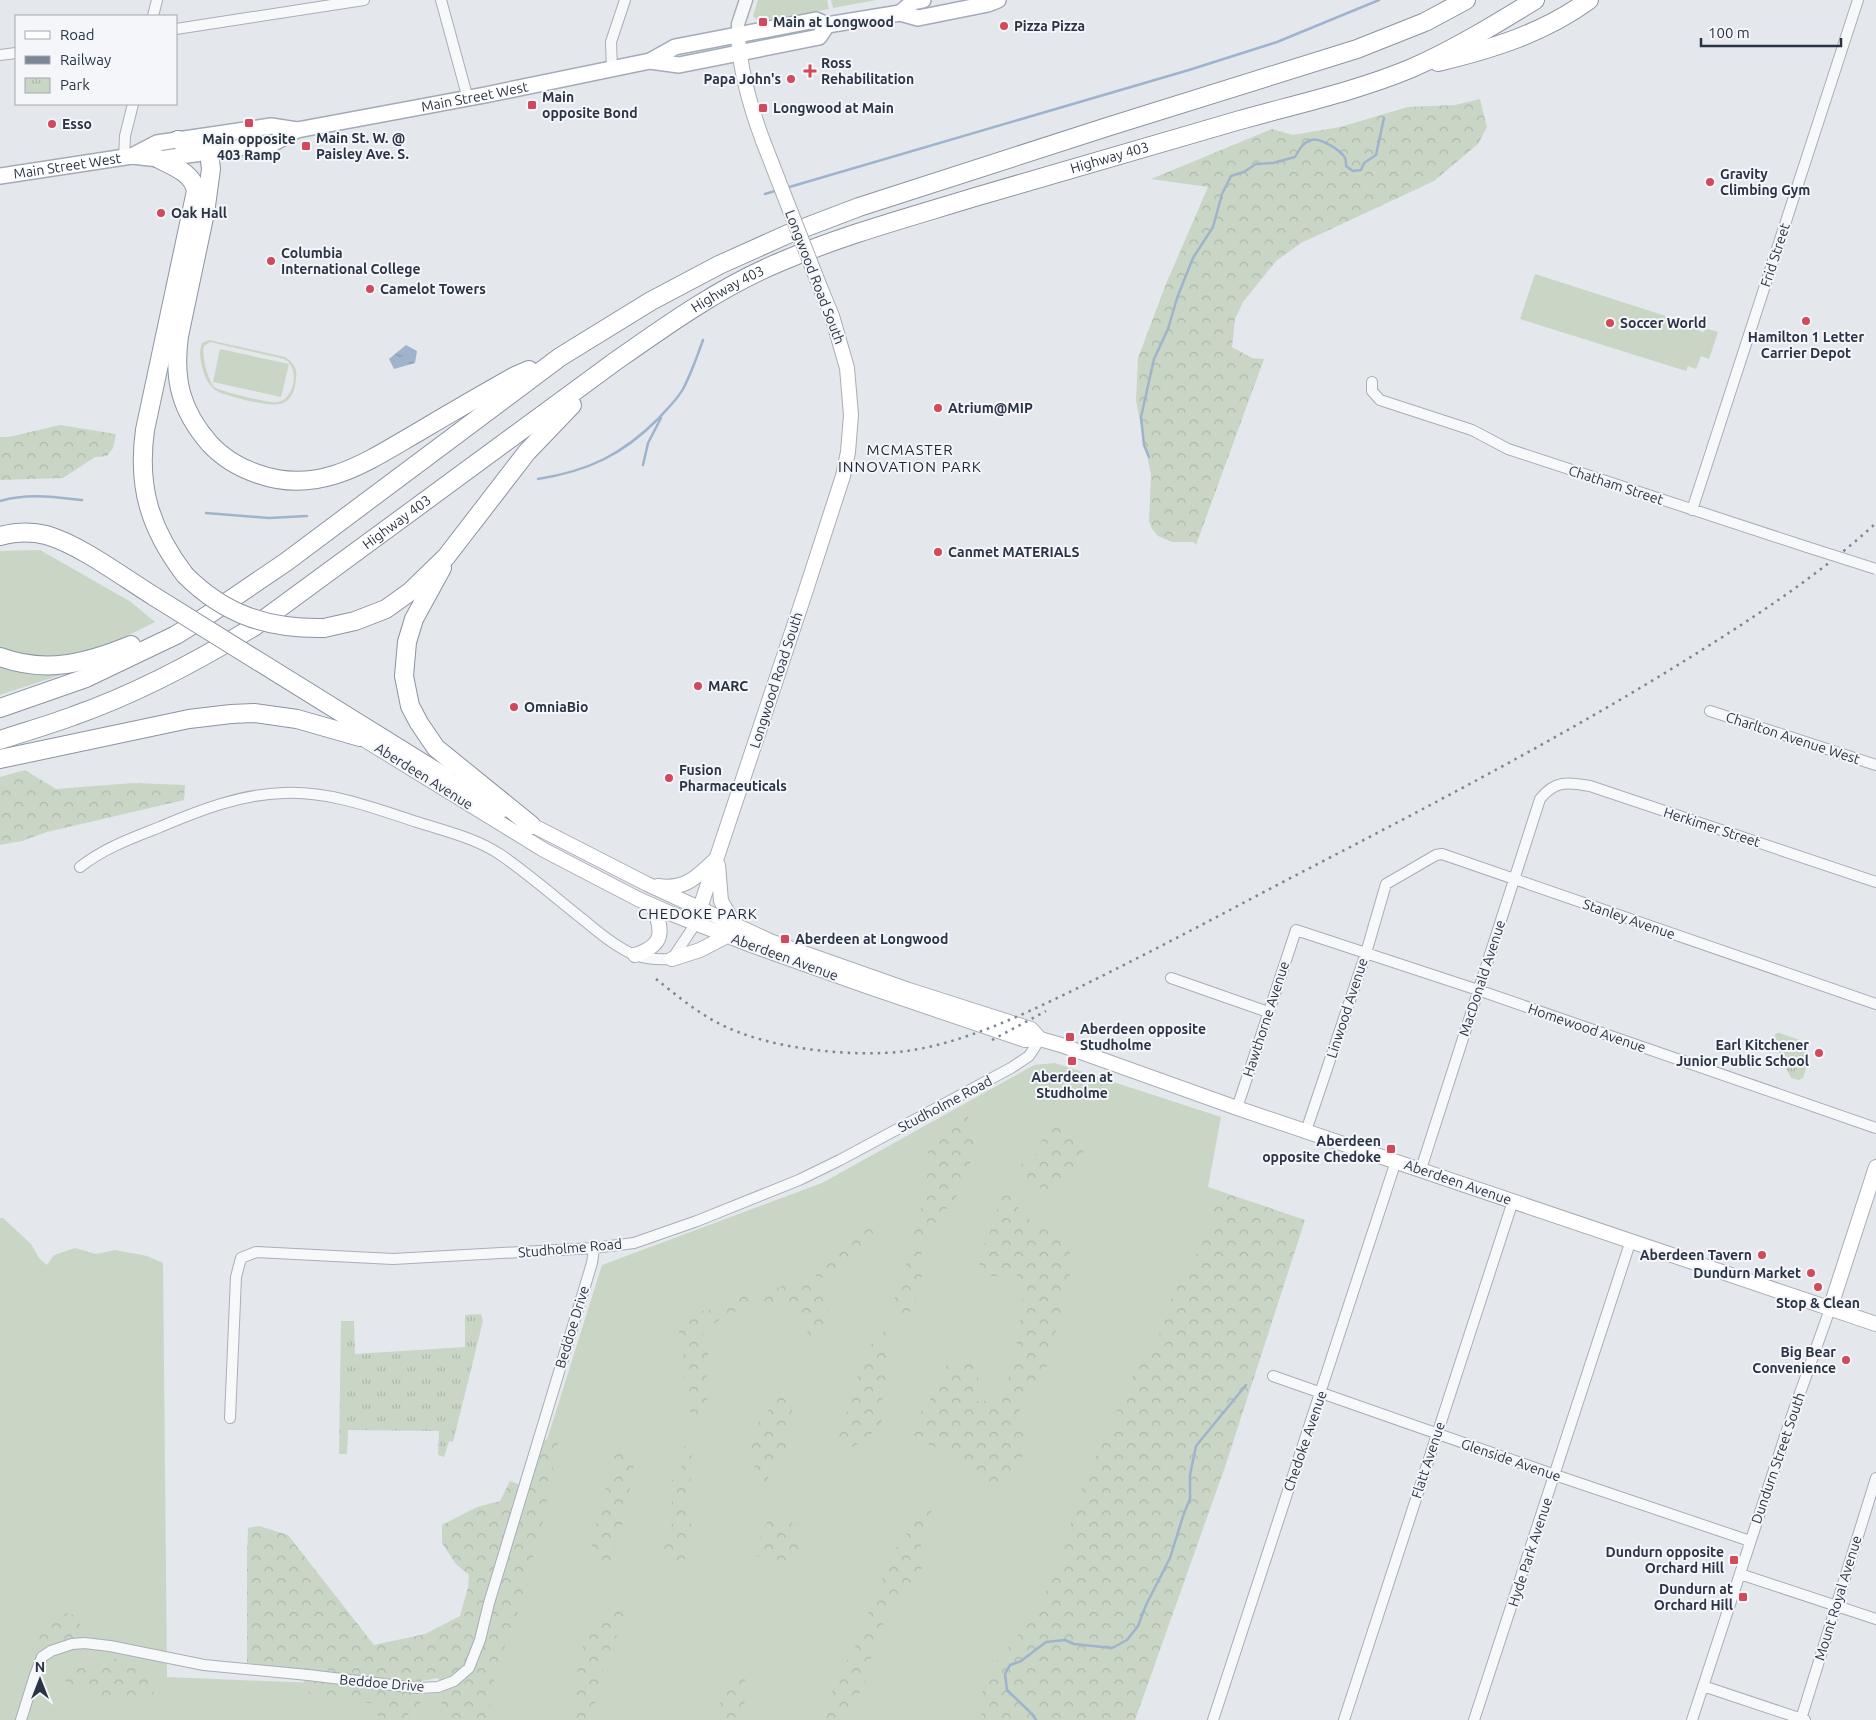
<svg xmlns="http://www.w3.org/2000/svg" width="1876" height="1720" font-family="Ubuntu,sans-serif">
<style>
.grass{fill:#c9d6c5;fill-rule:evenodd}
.forest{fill:url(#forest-crowns)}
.park{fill:url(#park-tufts)}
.water{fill:url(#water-ripples)}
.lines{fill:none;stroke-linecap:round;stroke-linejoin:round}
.stream{stroke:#9fb4cc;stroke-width:2.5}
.minor-casing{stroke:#a9aeb7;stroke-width:12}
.tertiary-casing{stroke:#a9aeb7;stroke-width:15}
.secondary-casing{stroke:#a9aeb7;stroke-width:16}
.primary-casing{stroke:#a3abb8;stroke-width:18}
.motorway-casing{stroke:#8b94a3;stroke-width:20}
.minor{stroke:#f7f8fa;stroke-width:10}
.tertiary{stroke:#f7f8fa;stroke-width:12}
.secondary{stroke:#fff;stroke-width:14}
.primary{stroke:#fff;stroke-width:15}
.motorway{stroke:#fff;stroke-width:18}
.rail{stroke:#7d8696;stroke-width:2.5;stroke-dasharray:2.5 5;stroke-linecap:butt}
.minor-bridge-casing{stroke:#a9aeb7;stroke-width:12;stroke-linecap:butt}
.secondary-bridge-casing{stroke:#a9aeb7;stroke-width:16;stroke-linecap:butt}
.motorway-bridge-casing{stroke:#8b94a3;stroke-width:20;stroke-linecap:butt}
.minor-bridge{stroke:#f7f8fa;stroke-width:10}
.secondary-bridge{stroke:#fff;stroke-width:14}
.motorway-bridge{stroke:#fff;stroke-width:18}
.poi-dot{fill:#d1495b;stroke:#f4f6f9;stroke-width:2}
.labels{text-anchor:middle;stroke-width:4;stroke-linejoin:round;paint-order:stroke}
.poi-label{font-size:14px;font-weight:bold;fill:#2b3445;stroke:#f4f6f9;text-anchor:start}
.street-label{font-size:14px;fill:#2b3445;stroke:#f4f6f9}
.neighbourhood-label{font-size:15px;letter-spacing:1px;fill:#1d2536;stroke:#f4f6f9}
</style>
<defs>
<pattern id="forest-crowns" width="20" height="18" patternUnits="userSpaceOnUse" patternTransform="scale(1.25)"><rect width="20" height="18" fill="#c9d6c5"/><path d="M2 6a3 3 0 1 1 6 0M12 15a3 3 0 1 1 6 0" fill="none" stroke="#adb8ab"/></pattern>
<pattern id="park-tufts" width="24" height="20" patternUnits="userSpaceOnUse" patternTransform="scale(1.25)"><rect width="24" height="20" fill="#c9d6c5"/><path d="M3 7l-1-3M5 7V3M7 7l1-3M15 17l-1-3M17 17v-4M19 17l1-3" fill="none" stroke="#adb8ab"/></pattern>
<pattern id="water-ripples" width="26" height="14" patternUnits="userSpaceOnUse" patternTransform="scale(1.25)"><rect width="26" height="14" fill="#9fb4cc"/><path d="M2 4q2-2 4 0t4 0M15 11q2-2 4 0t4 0" fill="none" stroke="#8293a7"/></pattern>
</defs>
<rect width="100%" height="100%" fill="#e4e7ec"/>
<path class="grass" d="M758,0H827L829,9L759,22L753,16Z
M831,0H876L833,8Z
M1535,274L1700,327L1699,331L1704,332L1705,328L1718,332L1709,359L1701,356L1696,369L1688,366L1686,371L1520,319Z
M209,340L285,357C293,362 298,368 296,379C295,387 293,398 285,402C273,410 235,397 221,393C217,391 214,390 211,386C203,377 197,354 202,343ZM210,342L284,359C301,368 294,399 278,402C271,404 219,391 214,387C208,380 201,354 204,346Z
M220,349L289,364L281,397L213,382Z
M40,550L131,602L155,622L113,643L50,660L14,655L0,648V551Z
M0,664L66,673L0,695Z
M1055,1063L1221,1117L1208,1187L1225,1212L1142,1413L987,1720H0V1218H3L31,1244L39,1258L47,1265L54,1255L75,1248L96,1254L115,1250L147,1256L163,1263L167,1677L338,1684L414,1695L448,1692L472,1678L602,1265L822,1183L1034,1065Z"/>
<path class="forest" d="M1480,99L1487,127L1478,144L1434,181L1301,243L1276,261L1243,302L1235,319L1232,347L1252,358L1264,359L1196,545L1193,542H1172L1158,536L1152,529L1149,521L1151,475L1136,401L1138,358L1166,284L1208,187L1151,179L1272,129L1293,135L1340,127L1408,107L1455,105Z
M60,425L116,434L113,448L107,456L95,457L63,478L0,480V437H9Z
M25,770L56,789L133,783L185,785L184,800L47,832L22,841L0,845V777Z
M968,1116L973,1134L974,1153L956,1198L941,1215L919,1260L922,1277L914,1303L909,1313L902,1316L893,1305L899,1279L907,1262L904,1254L910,1247L913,1235L911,1224L915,1216L923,1206L926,1189L924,1174L933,1157L927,1152C930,1130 948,1121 968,1116Z
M1058,1119L1069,1126L1074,1139L1083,1145L1084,1166L1068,1171L1059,1196L1018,1178L1016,1176L1015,1171L1024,1162L1033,1158L1047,1130Z
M1208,1187L1305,1220L1225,1467L1135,1720H981L983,1678L1025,1627L1059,1569L1076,1503L1091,1467L1138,1364L1160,1333L1178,1280L1200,1249L1214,1213Z
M1011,1193L1018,1207L1031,1221L1070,1244V1276L1047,1366L1019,1411L1025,1447L1018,1470L999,1487H988L943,1451L931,1445L917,1443L913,1429L921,1412L943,1382L947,1358C970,1358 973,1362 980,1383L971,1397L981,1403C989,1398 999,1391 1005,1384C1016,1372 1023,1300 1024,1282L1013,1272L999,1276H985L979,1267L983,1247L994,1223L1000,1198Z
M868,1212L873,1213L875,1222L873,1233L860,1250L847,1258L835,1272L821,1278L812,1274L811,1262L850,1243L861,1228V1217Z
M797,1280L818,1283L829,1298L826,1323L817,1341L808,1339L807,1326L790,1310L760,1303L728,1314L702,1332L708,1350L709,1367L705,1382L707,1398L703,1413L693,1418L685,1398L689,1383L681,1373L685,1342L677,1329V1322L683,1314L720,1308L746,1287C761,1298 782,1286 797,1280Z
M885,1331L890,1349L881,1409L882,1426L853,1447L840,1444L836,1430C841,1422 846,1414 849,1406C857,1384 863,1342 885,1331Z
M776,1381H784L789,1390L793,1406L787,1451L773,1465L768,1477L775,1488V1492L772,1496L762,1495L760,1487L762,1480L749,1457V1447L757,1442L755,1426L775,1402L773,1393Z
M554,1436L558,1442L543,1522L516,1619L495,1671L490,1707L494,1720H437L435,1718L442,1706L441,1695L442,1691L438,1678L421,1681L423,1696L418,1709L409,1710L408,1720H382L377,1714L381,1704L313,1699L303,1684L308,1671L247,1663V1556L248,1528L259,1526L288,1535L374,1645L425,1634L460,1616L468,1587L469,1575L456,1564L442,1543V1525L477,1507L500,1501L510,1481L527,1488L543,1441Z
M682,1445L692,1450L689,1510L692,1533L685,1559L677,1566L661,1549L665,1528L674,1523L670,1482L681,1473Z
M626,1448L636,1457L624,1519L614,1550L620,1558L615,1568L600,1566L592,1558V1540L615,1453Z
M925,1503L934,1515L921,1544L922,1566L918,1584L894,1603L876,1639L865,1683L844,1720H825L839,1665L852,1657L857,1641L867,1629L866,1618L882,1584L883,1567L887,1554L904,1542L913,1514Z
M779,1517L797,1525L802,1544L786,1573L774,1571V1559L769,1553L761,1558L753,1554L752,1546L757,1543L767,1522Z
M612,1605L624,1614C621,1628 615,1639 610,1651C601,1672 594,1698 593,1720H574L578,1665L588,1626L605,1608Z
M67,1613L78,1617L81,1630L74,1639L39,1651L36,1649C42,1619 33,1619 67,1613Z
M116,1659L141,1666L159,1683L150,1699C134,1700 112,1705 98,1697C94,1694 91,1689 86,1687C69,1681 59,1687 66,1664Z
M735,1678H745V1701L739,1720H715L721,1700Z"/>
<path class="park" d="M1779,1033L1809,1043L1804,1057L1809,1059L1803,1078L1799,1080L1791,1078L1774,1041L1775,1034Z
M481,1314L483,1321L453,1442L449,1441L444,1457L438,1455L439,1431L348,1430L347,1454H339L341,1321H354L355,1354L465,1347V1315Z"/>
<path class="water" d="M406,345L417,351L415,363L394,369L389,359Z"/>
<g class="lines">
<path class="stream" d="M786,188L1189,70L1277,42L1379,0
M765,194L778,190
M1149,457L1144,445L1141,417L1154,359L1168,329L1177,298L1193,258L1213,227L1222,194L1231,176L1244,172L1256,164L1273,163L1295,157C1299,150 1303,142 1311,140C1319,137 1341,150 1345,158C1346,160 1346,163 1346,166L1353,171L1361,170L1364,163L1376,155L1384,118
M643,465L648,443L661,418
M538,479C588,471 622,455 658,419C666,410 677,400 683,389C691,374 697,357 703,340
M0,501C28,493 54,497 82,500
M206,513L269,518L307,516
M1036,1720L1032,1714L1007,1690L1005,1674L1010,1665L1021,1661L1046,1642L1065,1640L1074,1644L1112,1648L1127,1640L1138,1626L1146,1605L1170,1558L1184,1513L1190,1499V1475L1196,1446L1246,1385"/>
<defs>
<path id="minor" d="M441,0L468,99
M153,16L157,0
M176,29L364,0
M0,55L16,53
M612,69L611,42L625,0
M124,158L125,136L133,104
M1372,382V391L1380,400L1472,430L1508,449L1807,547
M1692,510L1858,0
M1710,711L1876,765
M80,867C104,848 132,838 160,827C200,810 241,794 284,793C330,791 374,808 417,822C445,831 476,838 501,855C530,875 557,899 585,921C599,933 617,948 635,955C647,959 659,960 672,959L692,929L695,923
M1171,978L1268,1012
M1237,1108L1296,930L1478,990L1876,1128
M1306,1131L1366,953L1386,884L1436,855L1442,854L1876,1004
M1421,1169L1540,799C1555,780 1568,782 1590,786L1876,882
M1273,1376L1555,1475L1750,1541
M230,1418L236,1277L241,1258L256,1252L393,1259L594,1248L634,1243L697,1221L799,1180L840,1160L1011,1068L1029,1056L1040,1039
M1740,1574L1876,1619
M1703,1686L1805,1720
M1801,1719L1876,1478
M21,1720L35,1675L42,1657L51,1651L72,1644L84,1643L110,1646L204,1665L308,1675L418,1688L438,1687L454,1681L469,1668L480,1640L489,1603L592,1263L594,1248
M1213,1720L1396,1161
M1344,1720L1513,1201
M1474,1720L1631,1240
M1692,1720L1790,1421L1830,1309"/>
<path id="tertiary" d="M738,35V24L746,0"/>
<path id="secondary" d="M738,35C740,72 750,106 763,141
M360,737L544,850L638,899L672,914L751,945L866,986L1025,1040L1040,1039L1061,1045L1237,1108L1876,1324
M445,777L503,810
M522,820L647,884L770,941L909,990L1031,1029L1040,1039
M718,865L721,901L734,923
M658,886C687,890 697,876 716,859
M695,923L805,593L843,476L848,452L851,415L847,368L832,316L820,287
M635,955C665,945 663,931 653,906
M672,959L700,950L727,936
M1830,1309L1876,1167"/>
<g id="primary">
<path d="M900,13L913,2L923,0"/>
<path d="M650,61L679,65L819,37L827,25"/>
<path d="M132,156L157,143L271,126L297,130"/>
<path id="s1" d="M0,176L132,156L159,159L274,143L297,130L485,95L650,61L675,47L816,20L827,25L900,13L918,18L988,4L998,0"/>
</g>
<g id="motorway">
<path d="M1438,62C1492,49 1544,33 1589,0"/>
<path d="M178,140L201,146L209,152L211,169L205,213L179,336C173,380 181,411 210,444C223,458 240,468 258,474C320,496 368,461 420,431C452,412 483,394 515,376L529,370"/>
<path d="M159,159C174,167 193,173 196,191L145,430C137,487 150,529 185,575"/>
<path d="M0,536C15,532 31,531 46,535C81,545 124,578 155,597"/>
<path d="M442,568L414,619L407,642L404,676L410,706L419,723L436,748L531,825"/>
<path d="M324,628L355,621L386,609L411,591L446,557L527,452L572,405"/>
<path d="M0,657C46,674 87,663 131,645"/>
<path d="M258,661L445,777"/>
<path d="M0,708L86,678L176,635L205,617L286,562L560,357L651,301L719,265L788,234L859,207L1107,127L1357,49L1425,22L1466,0"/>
<path id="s2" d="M0,740C24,732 49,725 73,716C136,694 198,661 255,626L613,363C667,325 720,287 780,262C843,235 910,217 975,197C1063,171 1151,145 1240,120C1297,104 1357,91 1412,68C1455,49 1496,24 1535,0"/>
<path d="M0,759L189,719L231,714L254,713L297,719L360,737"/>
</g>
</defs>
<use href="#minor" class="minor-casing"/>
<use href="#tertiary" class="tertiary-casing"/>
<use href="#secondary" class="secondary-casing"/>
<use href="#primary" class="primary-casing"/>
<use href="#motorway" class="motorway-casing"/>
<use href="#minor" class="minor"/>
<use href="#tertiary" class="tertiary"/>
<use href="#secondary" class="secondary"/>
<use href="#primary" class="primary"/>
<use href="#motorway" class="motorway"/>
<path class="rail" d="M656,979C675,994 695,1011 718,1023C767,1049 852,1058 907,1051C970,1042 1037,1008 1094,980C1156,949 1217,917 1279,884C1412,815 1546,746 1673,668C1744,624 1815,579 1876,523
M992,1040L1046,1011"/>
<defs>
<path id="minor-bridge" d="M1807,547L1876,569"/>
<path id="secondary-bridge" d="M763,141L820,287"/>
<path id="motorway-bridge" d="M185,575C225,615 268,629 324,628
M155,597L258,661"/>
</defs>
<use href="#minor-bridge" class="minor-bridge-casing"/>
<use href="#secondary-bridge" class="secondary-bridge-casing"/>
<use href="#motorway-bridge" class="motorway-bridge-casing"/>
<use href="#minor-bridge" class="minor-bridge"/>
<use href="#secondary-bridge" class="secondary-bridge"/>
<use href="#motorway-bridge" class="motorway-bridge"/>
</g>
<g class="poi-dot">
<rect x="758" y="17" width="10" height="10" rx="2.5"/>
<circle cx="1004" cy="26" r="5"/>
<path d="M807.5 63.5h5v5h5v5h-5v5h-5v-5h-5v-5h5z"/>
<circle cx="791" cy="79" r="5"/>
<rect x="527" y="100" width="10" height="10" rx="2.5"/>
<rect x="758" y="103" width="10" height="10" rx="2.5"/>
<rect x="244" y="118" width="10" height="10" rx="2.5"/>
<circle cx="52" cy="124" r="5"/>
<rect x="301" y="141" width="10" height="10" rx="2.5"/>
<circle cx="1710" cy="182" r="5"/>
<circle cx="161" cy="213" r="5"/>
<circle cx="271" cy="261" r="5"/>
<circle cx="370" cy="289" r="5"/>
<circle cx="1806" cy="321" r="5"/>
<circle cx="1610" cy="323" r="5"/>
<circle cx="938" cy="408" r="5"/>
<circle cx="938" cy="552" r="5"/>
<circle cx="698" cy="686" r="5"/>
<circle cx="514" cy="707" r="5"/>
<circle cx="669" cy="778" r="5"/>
<rect x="780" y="934" width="10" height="10" rx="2.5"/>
<rect x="1065" y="1032" width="10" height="10" rx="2.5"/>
<circle cx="1819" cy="1053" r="5"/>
<rect x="1067" y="1056" width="10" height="10" rx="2.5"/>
<rect x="1386" y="1144" width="10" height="10" rx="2.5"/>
<circle cx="1762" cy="1255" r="5"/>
<circle cx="1811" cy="1273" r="5"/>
<circle cx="1818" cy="1287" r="5"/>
<circle cx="1846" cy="1360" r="5"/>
<rect x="1729" y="1555" width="10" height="10" rx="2.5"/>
<rect x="1738" y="1592" width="10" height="10" rx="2.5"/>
</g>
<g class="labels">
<g class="poi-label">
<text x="773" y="27">Main at Longwood</text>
<text x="1014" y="31">Pizza Pizza</text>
<text x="821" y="68">Ross<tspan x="821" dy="16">Rehabilitation</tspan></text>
<text x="781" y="84" text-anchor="end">Papa John's</text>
<text x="542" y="102">Main<tspan x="542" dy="16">opposite Bond</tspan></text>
<text x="773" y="113">Longwood at Main</text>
<text x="62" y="129">Esso</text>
<text x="316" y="143">Main St. W. @<tspan x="316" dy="16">Paisley Ave. S.</tspan></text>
<text x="249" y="144" text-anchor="middle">Main opposite<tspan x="249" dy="16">403 Ramp</tspan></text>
<text x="1720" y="179">Gravity<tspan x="1720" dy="16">Climbing Gym</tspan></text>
<text x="171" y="218">Oak Hall</text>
<text x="281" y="258">Columbia<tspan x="281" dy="16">International College</tspan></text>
<text x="380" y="294">Camelot Towers</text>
<text x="1620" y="328">Soccer World</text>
<text x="1806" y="342" text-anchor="middle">Hamilton 1 Letter<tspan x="1806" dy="16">Carrier Depot</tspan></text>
<text x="948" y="413">Atrium@MIP</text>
<text x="948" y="557">Canmet MATERIALS</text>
<text x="708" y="691">MARC</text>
<text x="524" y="712">OmniaBio</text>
<text x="679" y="775">Fusion<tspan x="679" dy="16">Pharmaceuticals</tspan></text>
<text x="795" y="944">Aberdeen at Longwood</text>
<text x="1080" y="1034">Aberdeen opposite<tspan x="1080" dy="16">Studholme</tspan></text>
<text x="1809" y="1050" text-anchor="end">Earl Kitchener<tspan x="1809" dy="16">Junior Public School</tspan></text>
<text x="1072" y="1082" text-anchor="middle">Aberdeen at<tspan x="1072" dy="16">Studholme</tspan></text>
<text x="1381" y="1146" text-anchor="end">Aberdeen<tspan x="1381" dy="16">opposite Chedoke</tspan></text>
<text x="1752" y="1260" text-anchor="end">Aberdeen Tavern</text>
<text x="1801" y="1278" text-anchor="end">Dundurn Market</text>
<text x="1818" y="1308" text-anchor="middle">Stop &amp; Clean</text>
<text x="1836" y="1357" text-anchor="end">Big Bear<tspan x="1836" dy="16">Convenience</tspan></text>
<text x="1724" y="1557" text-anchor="end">Dundurn opposite<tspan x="1724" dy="16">Orchard Hill</tspan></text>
<text x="1733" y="1594" text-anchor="end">Dundurn at<tspan x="1733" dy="16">Orchard Hill</tspan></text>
</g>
<g class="street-label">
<text dy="5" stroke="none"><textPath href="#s1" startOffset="484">Main Street West</textPath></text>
<text dy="5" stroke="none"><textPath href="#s2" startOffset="1266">Highway 403</textPath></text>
<text dy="5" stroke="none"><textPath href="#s1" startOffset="68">Main Street West</textPath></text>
<text transform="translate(1775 255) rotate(-72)" y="5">Frid Street</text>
<text transform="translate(815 277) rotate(69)" y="5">Longwood Road South</text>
<text dy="5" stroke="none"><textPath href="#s2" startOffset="861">Highway 403</textPath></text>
<text transform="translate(1616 485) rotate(18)" y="5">Chatham Street</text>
<text dy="5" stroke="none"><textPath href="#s2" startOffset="456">Highway 403</textPath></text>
<text transform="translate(776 680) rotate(-72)" y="5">Longwood Road South</text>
<text transform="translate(1793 738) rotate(18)" y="5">Charlton Avenue West</text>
<text transform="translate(424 776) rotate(32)" y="5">Aberdeen Avenue</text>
<text transform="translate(1712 827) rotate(18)" y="5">Herkimer Street</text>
<text transform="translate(1629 919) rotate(19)" y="5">Stanley Avenue</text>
<text transform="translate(785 957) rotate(20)" y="5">Aberdeen Avenue</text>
<text transform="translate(1482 978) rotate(-72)" y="5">MacDonald Avenue</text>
<text transform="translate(1347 1008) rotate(-72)" y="5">Linwood Avenue</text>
<text transform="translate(1266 1019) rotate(-72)" y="5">Hawthorne Avenue</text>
<text transform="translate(1587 1028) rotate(19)" y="5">Homewood Avenue</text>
<text transform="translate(945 1104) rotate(-28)" y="5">Studholme Road</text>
<text transform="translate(1458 1182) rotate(19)" y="5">Aberdeen Avenue</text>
<text transform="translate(570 1248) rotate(-5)" y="5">Studholme Road</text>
<text transform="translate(572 1327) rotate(-73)" y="5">Beddoe Drive</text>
<text transform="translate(1305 1441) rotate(-71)" y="5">Chedoke Avenue</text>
<text transform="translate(1778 1458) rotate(-71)" y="5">Dundurn Street South</text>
<text transform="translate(1428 1460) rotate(-72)" y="5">Flatt Avenue</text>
<text transform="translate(1511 1460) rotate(19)" y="5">Glenside Avenue</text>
<text transform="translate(1530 1552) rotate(-72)" y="5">Hyde Park Avenue</text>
<text transform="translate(1838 1598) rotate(-73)" y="5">Mount Royal Avenue</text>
<text transform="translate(382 1683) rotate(5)" y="5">Beddoe Drive</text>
</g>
<g class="neighbourhood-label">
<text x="910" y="455">MCMASTER<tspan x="910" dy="17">INNOVATION PARK</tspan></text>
<text x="698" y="919">CHEDOKE PARK</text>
</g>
</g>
<rect x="15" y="15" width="162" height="90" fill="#f4f6f9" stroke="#a4a8b1"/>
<rect x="25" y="31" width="25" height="8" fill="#ffffff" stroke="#a4a8b1"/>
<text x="60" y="40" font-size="15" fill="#2b3445">Road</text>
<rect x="25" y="56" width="25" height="8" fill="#7d8696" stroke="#a4a8b1"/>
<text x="60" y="65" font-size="15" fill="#2b3445">Railway</text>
<rect x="25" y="78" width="25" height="15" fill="url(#park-tufts)" stroke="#a4a8b1"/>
<text x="60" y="90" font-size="15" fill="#2b3445">Park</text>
<g transform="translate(40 1680)" stroke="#f4f6f9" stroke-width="4" paint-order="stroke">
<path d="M0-4L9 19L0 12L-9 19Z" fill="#2b3445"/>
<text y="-8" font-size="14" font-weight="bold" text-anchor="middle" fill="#2b3445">N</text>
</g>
<path d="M1701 38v8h140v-8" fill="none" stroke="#2b3445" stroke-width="2.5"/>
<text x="1708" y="38" font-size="15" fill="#2b3445" stroke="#f4f6f9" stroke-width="4" paint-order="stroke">100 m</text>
</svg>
